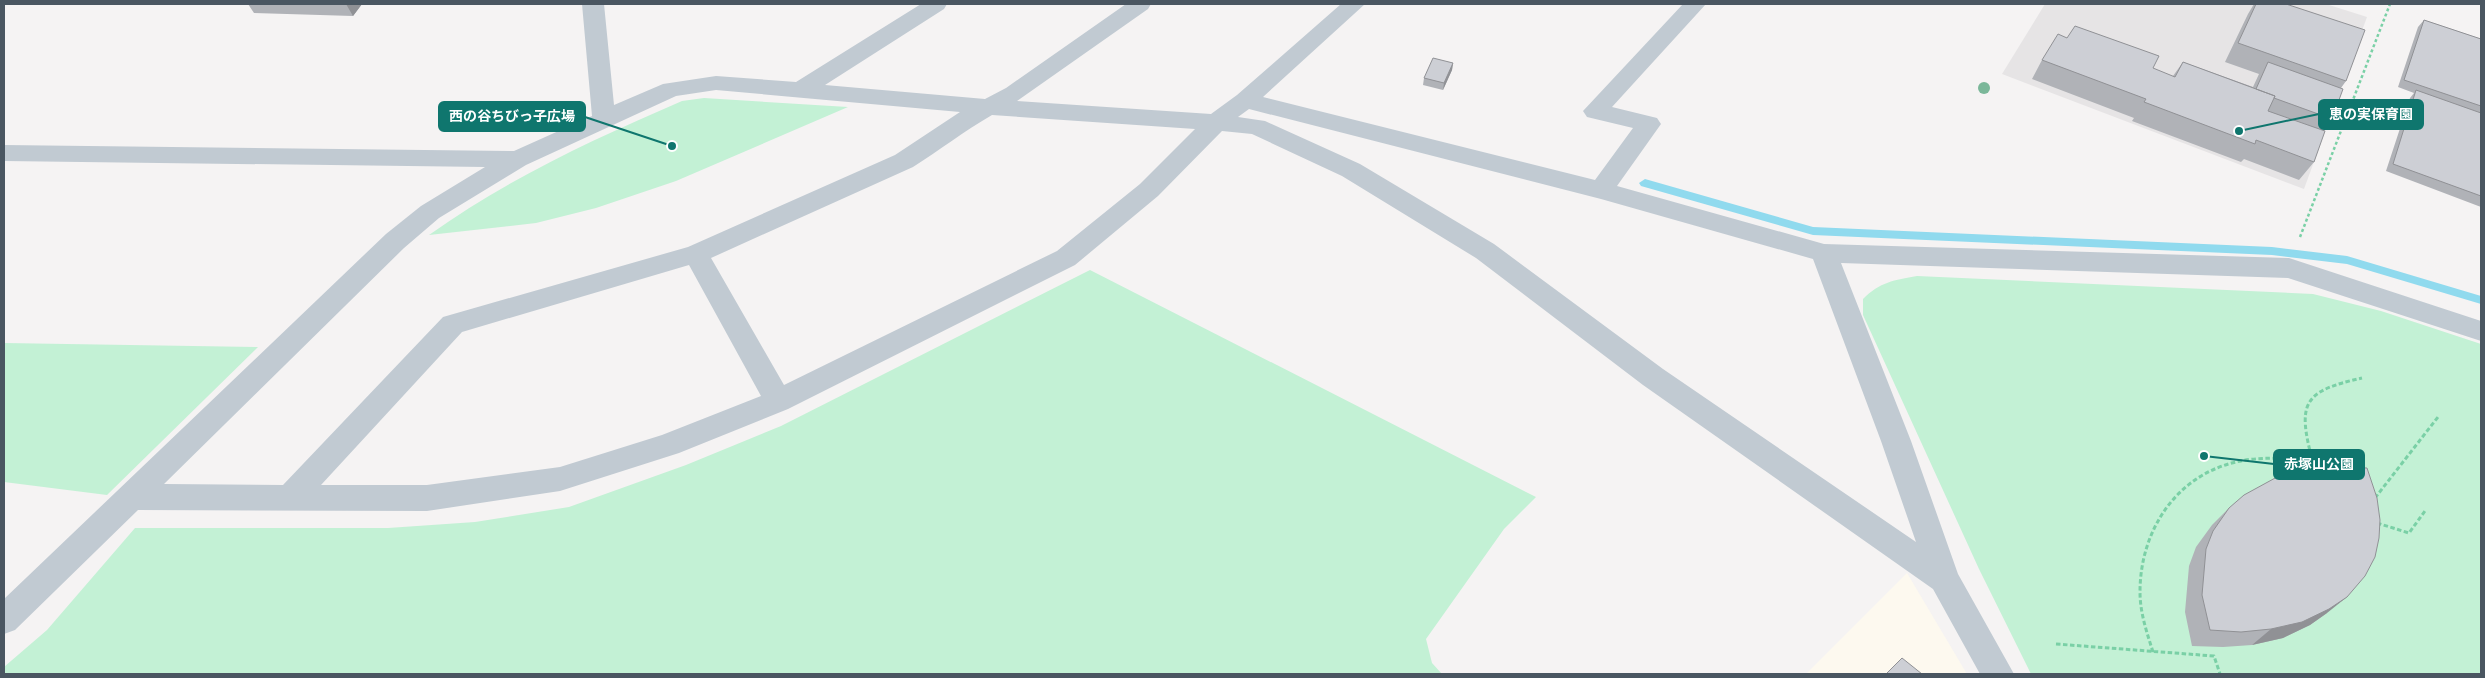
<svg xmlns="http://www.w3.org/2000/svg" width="2485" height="678" font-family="'DM Sans','Noto Sans JP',sans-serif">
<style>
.commercial{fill:#fdf9ef}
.education{fill:#e6e4e5}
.green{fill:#c3f1d5}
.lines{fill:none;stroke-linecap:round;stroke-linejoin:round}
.stream{fill:#90daee;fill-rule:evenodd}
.path-far1{stroke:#7ad0a6;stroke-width:2.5;stroke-dasharray:3 2.5;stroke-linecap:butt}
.path{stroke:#7ad0a6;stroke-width:3;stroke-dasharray:4.5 2.5;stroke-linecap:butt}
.minor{fill:#c1cad2;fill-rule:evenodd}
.tree{fill:#7bb799}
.wall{fill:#b0b2b7}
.shaded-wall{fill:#909195}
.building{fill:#cdcfd5;stroke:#909195}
.leader{fill:none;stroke:#0f766e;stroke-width:2}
.callout-dot{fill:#0f766e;stroke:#fff;stroke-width:2}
.callout{fill:#0f766e;stroke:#0f766e;stroke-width:2}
.callout-label{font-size:14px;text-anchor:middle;font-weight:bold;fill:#fff}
</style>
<rect width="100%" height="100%" fill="#f5f3f3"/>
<path class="commercial" d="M1907,573L1967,674H1806Z"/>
<path class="education" d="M2045,4H2326L2367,17L2304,189L2002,74Z"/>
<path class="green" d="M704,98L848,107L676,181L596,208L536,223L429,235C507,179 594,139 682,101Z
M1090,270L1536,497L1504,529L1426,639L1432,663L1442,674H4V667L47,630L135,528H388L475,522L569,507L686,465L781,426Z
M1917,276L2313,294L2381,311L2481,344V674H2031L1979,569L1863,315V299C1880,282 1894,280 1917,276Z
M4,343L258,347L107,495L4,482Z"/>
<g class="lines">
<path class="stream" d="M1645,179L1813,227L2272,247L2347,256L2481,296V304L2347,264L2272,255L1813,235L1641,186L1639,183Z"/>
<path class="path-far1" d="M2300,237L2390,4"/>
<path class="path" d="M2375,498L2438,417
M2377,523L2409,533L2425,511
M2056,644L2214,656L2220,674
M2153,652C2147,633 2140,613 2140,592C2140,532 2175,476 2236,462C2260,456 2287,459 2312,459C2297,402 2304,391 2362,378"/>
<path class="minor" d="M582,4H604L614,105L663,84L716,76L796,82L921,4H947L944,9L825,85L985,99L1006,88L1126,4H1151L1148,9L1017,101L1211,114L1237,95L1341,4H1365L1263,97L1595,180L1633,128L1587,117L1583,111L1683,4H1706L1612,107L1657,118L1661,124L1617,186L1824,244L2289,258L2481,321V341L2288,278L1841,263L1911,441L1958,574L2014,674H1980L1933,589L1643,385L1476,258L1342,176L1252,134L1222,131L1158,196L1075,265L788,409L679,453L560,491L427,511L138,510L15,630L4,634V599L386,234L421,206L485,167L4,161V145L514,151L592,116ZM716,90L960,112L895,155L688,247L443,317L283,485L164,484L404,248L439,218L526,165L676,96ZM1249,109L1601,199L1813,259L1881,441L1916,542L1663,369L1494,244L1360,164L1265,121L1238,117ZM992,115L1195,129L1140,184L1057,251L784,385L711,258L913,167C940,150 964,131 992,115ZM689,265L761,396L662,435L560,467L427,485H321L462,332Z"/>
</g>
<circle class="tree" cx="1984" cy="88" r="6"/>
<path class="wall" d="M248,4H362L353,16L254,13Z
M2254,4H2256L2346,81L2341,88L2332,119L2323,131L2314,162L2299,180L2244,159L2241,162L2132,121L2134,118L2032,79L2042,60L2173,76L2183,62L2253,87L2259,74L2225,62L2248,14Z
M2424,20L2481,39V207L2386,171L2410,98L2414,93L2398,87L2418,27Z
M1453,63L1452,70L1443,90L1423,85L1424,78Z
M2229,508L2327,613L2310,625L2283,638L2252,645L2223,647L2192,646L2185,612L2189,566L2196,547L2212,525Z"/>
<path class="shaded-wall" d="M346,4H362L353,16Z
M1453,63L1452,70L1443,90L1444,83Z
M2347,597L2327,613L2310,625L2283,638L2252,645L2271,629Z"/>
<path class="building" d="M2256,4H2286L2365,30L2346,81L2238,43Z
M2424,20L2481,39V106L2404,80Z
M2075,26L2159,56L2153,68L2175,77L2183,62L2275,96L2268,111L2325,131L2314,162L2256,140L2255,144L2144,102L2146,99L2042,60L2058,34L2067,38Z
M1433,58L1453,63L1444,83L1424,78Z
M2268,62L2343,89L2332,119L2274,98L2275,96L2256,89Z
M2416,90L2481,113V196L2393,164Z
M2329,467L2367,468L2377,498L2380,520L2379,538L2375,557L2365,576L2347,597L2329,609L2302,622L2271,629L2241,632L2210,630L2202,595L2206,549L2213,531L2229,508L2244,495L2277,477L2302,471Z
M1902,658L1922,674H1886Z"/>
<path class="leader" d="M2239 131L2319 114M672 146L585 117M2204 456L2274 464"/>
<g class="callout-dot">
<circle cx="2239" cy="131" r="5"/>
<circle cx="672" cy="146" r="5"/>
<circle cx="2204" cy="456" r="5"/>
</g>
<g class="callout">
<rect x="2319" y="100" width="104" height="29" rx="5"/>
<rect x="439" y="102" width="146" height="29" rx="5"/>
<rect x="2274" y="450" width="90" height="29" rx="5"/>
</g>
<g class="callout-label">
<text x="2371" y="119">恵の実保育園</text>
<text x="512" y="121">西の谷ちびっ子広場</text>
<text x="2319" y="469">赤塚山公園</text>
</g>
<rect width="2485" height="678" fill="none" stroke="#4a5661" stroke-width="10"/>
</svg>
